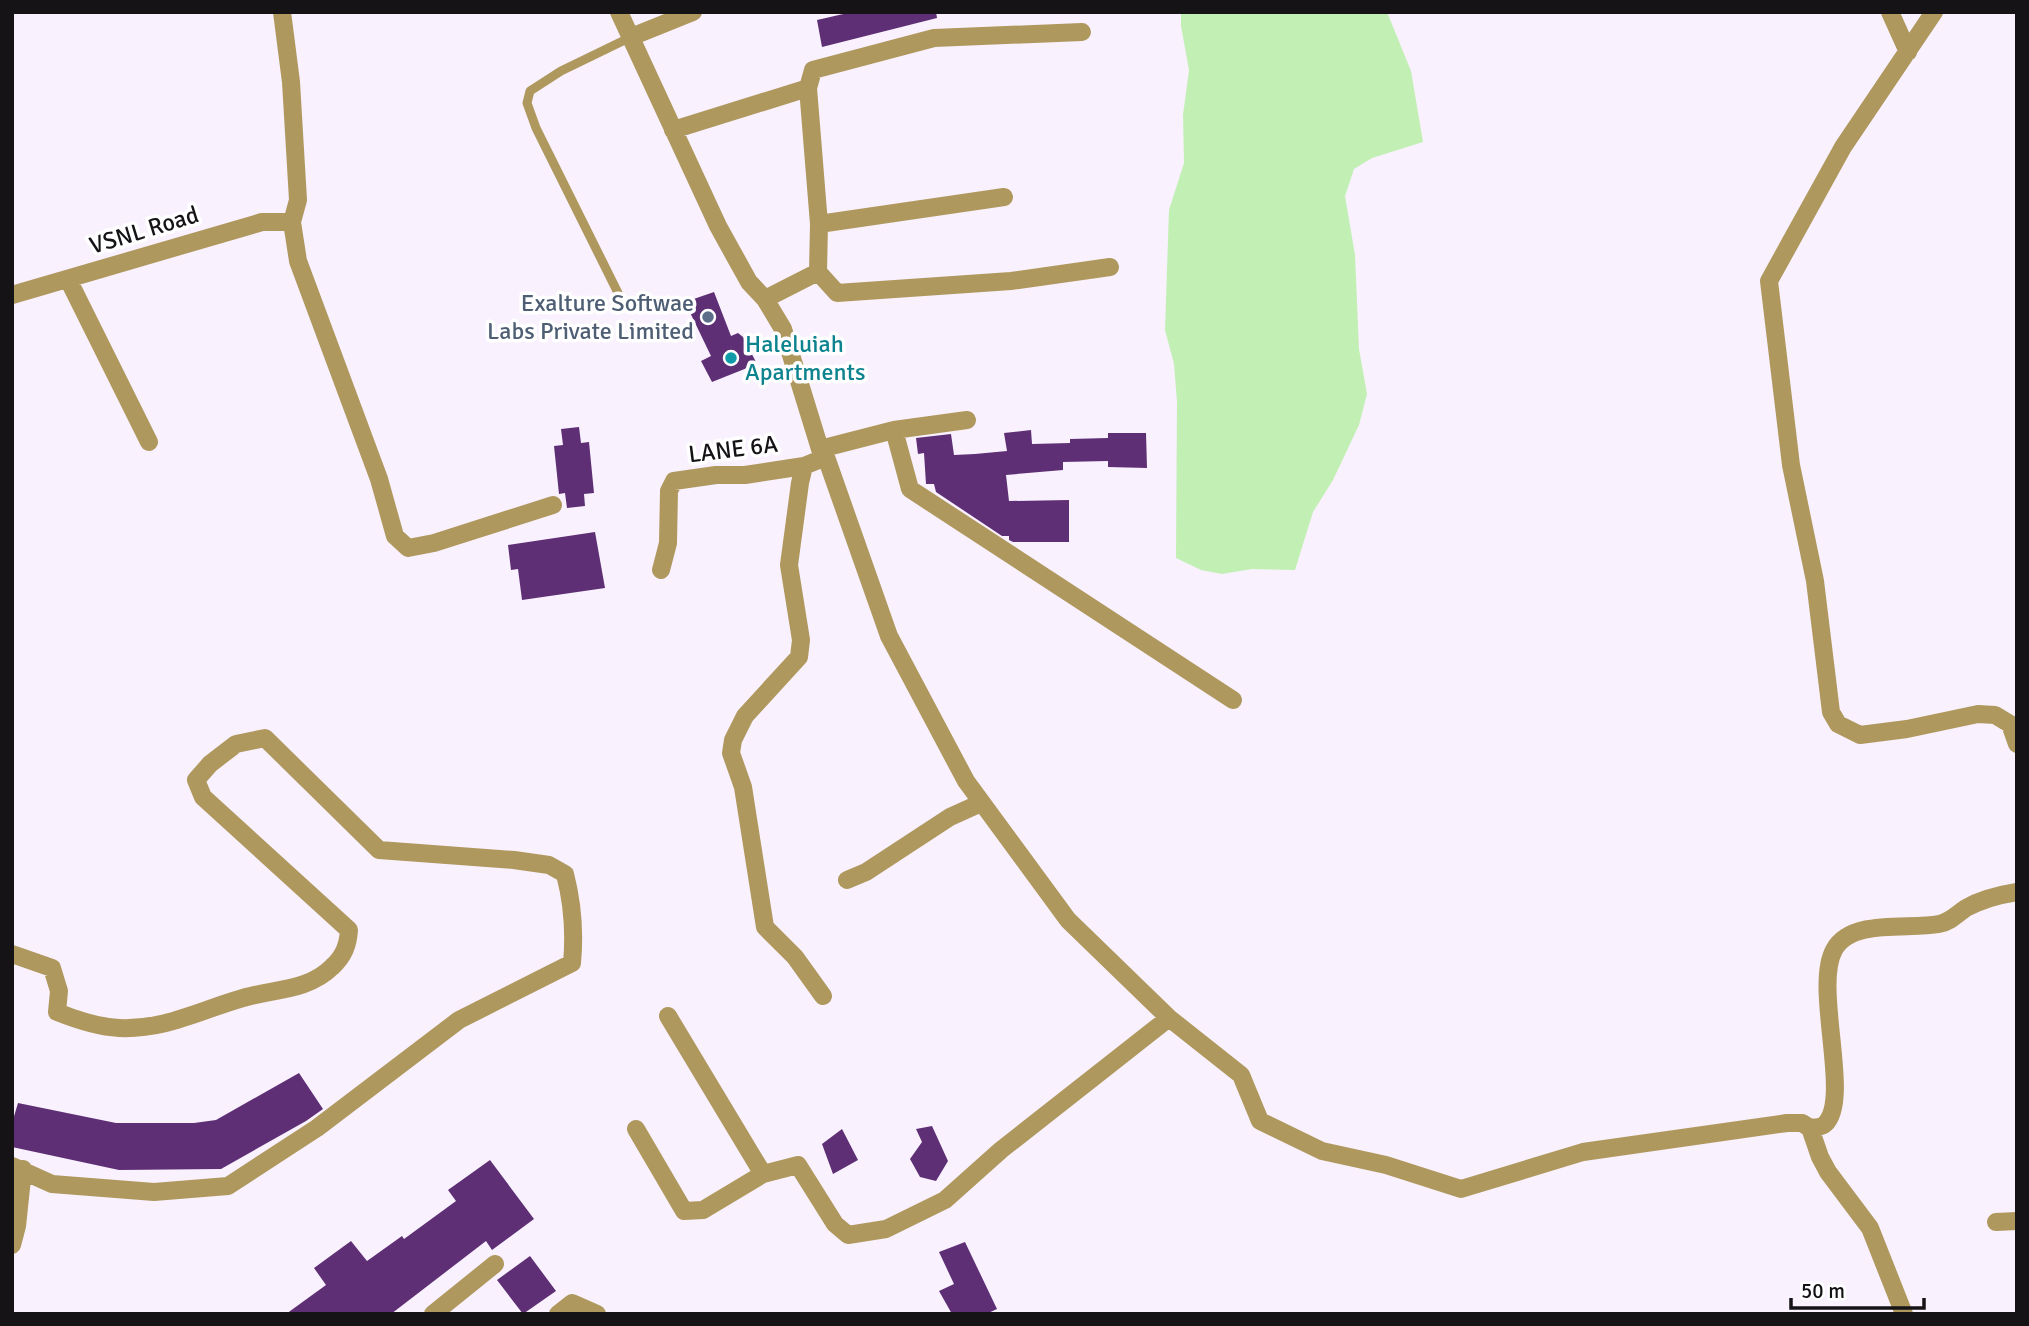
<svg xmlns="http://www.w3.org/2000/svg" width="2029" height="1326" font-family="Signika,sans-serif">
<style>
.green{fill:#c2efb4}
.building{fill:#5e2f75}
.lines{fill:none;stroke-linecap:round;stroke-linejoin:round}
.service{stroke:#af985d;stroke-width:9}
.minor{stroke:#af985d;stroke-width:18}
.service-dot{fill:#5c6f8a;stroke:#fff;stroke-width:2.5}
.culture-dot{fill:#0f9aa8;stroke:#fff;stroke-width:2.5}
.labels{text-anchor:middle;stroke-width:7;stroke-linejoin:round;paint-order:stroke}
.street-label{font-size:24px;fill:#161317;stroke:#fff}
.service-label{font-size:24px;fill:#4e5e75;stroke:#fff;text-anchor:end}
.culture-label{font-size:24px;fill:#0d838f;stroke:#fff;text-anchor:start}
</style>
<rect width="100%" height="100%" fill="#f9f1fe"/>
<path class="green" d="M1181,12H1387L1411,71L1423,142L1372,158L1354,169L1345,196L1355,255L1359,349L1367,394L1359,425L1333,480L1313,512L1295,570L1252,569L1222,574L1201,570L1176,558L1177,402L1174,364L1165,330L1169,210L1184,163L1183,115L1189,70L1181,26Z"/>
<path class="building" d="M852,12H936L937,18L822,47L817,20Z
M714,292L731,336L738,333L743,337L757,364L712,382L701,361L711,356L685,302Z
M579,427L581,443L589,442L594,493L584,494L585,506L567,508L565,493L559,494L554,446L563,445L561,429Z
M1031,430L1032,444L1070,443V439L1108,438V433H1146L1147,468L1108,467V461L1063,462V470L1006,475L1009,501L1069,500V542H1013L1009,540V536H1002L936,492L934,484H926L924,453L918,454L916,438L951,434L954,455L975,454L1007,451L1004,433Z
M595,532L605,588L522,600L518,569L511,570L508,545Z
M299,1073L323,1109L306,1121L221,1169L119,1170L12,1147V1123L18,1103L116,1123H194L216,1120Z
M932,1126L948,1161L936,1181L920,1177L910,1159L922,1142L916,1129Z
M842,1129L858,1160L833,1174L822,1144Z
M490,1160L534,1219L492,1250L486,1241L391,1314H286L326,1285L314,1268L351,1241L367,1261L402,1236L404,1239L456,1201L448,1190Z
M965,1242L997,1309L986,1314H952L939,1291L954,1284L939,1252Z
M530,1256L556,1291L523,1314L497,1280Z"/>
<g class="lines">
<path class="service" d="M622,301L536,128L527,103L530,91L561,71L631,37"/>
<path class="minor" d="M282,12L291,82L298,200L292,222L298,261L379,479L395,536L408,548L434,543L553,505
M619,12L718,226L749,282L765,299L783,329L820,449L826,457L889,636L966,781L1068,920L1169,1018L1241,1075L1260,1121L1322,1151L1386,1165L1461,1189L1583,1152L1787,1123H1802L1810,1128L1820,1157L1828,1172L1870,1228L1904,1314
M1890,12L1908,52
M1934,12L1843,147L1769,281L1791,465L1815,581L1831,712L1838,724L1860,735L1907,729L1978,714L1995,715L2010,724L2017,744
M631,37L693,12
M808,88L819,224
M673,130L808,88L813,70L934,38L1082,32
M818,272L837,293L1011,281L1110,267
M68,279L149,442
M12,295L262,222H292
M765,299L818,272L819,224L1004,197
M894,430L910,489L1233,700
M820,449L894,430L967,420
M661,570L668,543L669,491L674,481L716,475H745L804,466
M847,880L866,872L950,817L981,803
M12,954L52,968L59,991L57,1012C77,1020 97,1027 119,1028C166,1030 200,1010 243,998C273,989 308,991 332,967C344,956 348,945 349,930L203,797L196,780L210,764L236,744L265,738L379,850L514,860L549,865L565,874C573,905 575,931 572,963L459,1020L317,1128L228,1186L154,1192L52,1184L12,1166
M823,996L795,957L765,927L743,787L731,753L733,740L745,716L799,657L801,640L789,565L800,483L804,466L826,457
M668,1016L763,1174
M1810,1128C1815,1127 1821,1128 1825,1124C1852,1099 1813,988 1834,950C1851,918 1909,930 1939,924C1950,922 1957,914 1966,908C1982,899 1998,895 2017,892
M636,1129L684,1211L703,1210L763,1174L798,1165L835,1224L848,1235L886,1229L945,1200L1001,1150L1169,1018
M1996,1222L2017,1221
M12,1245L17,1226L23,1169
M433,1314L495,1264
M558,1314L572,1303L597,1314"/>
</g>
<circle class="service-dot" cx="708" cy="317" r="7"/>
<circle class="culture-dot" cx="731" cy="358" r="7"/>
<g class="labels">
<g class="street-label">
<text transform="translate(144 230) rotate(-17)" y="8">VSNL Road</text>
<text transform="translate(733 449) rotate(-7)" y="8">LANE 6A</text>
</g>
<g class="service-label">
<text x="694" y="311">Exalture Softwae<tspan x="694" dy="28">Labs Private Limited</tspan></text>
</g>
<g class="culture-label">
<text x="745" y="352">Haleluiah<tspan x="745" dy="28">Apartments</tspan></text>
</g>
</g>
<rect width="2029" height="1326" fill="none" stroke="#161317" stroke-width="28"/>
<path d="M1791 1298v10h133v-10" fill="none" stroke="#161317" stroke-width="3.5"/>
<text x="1801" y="1298" font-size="21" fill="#161317" stroke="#ffffff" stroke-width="5" paint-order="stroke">50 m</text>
</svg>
